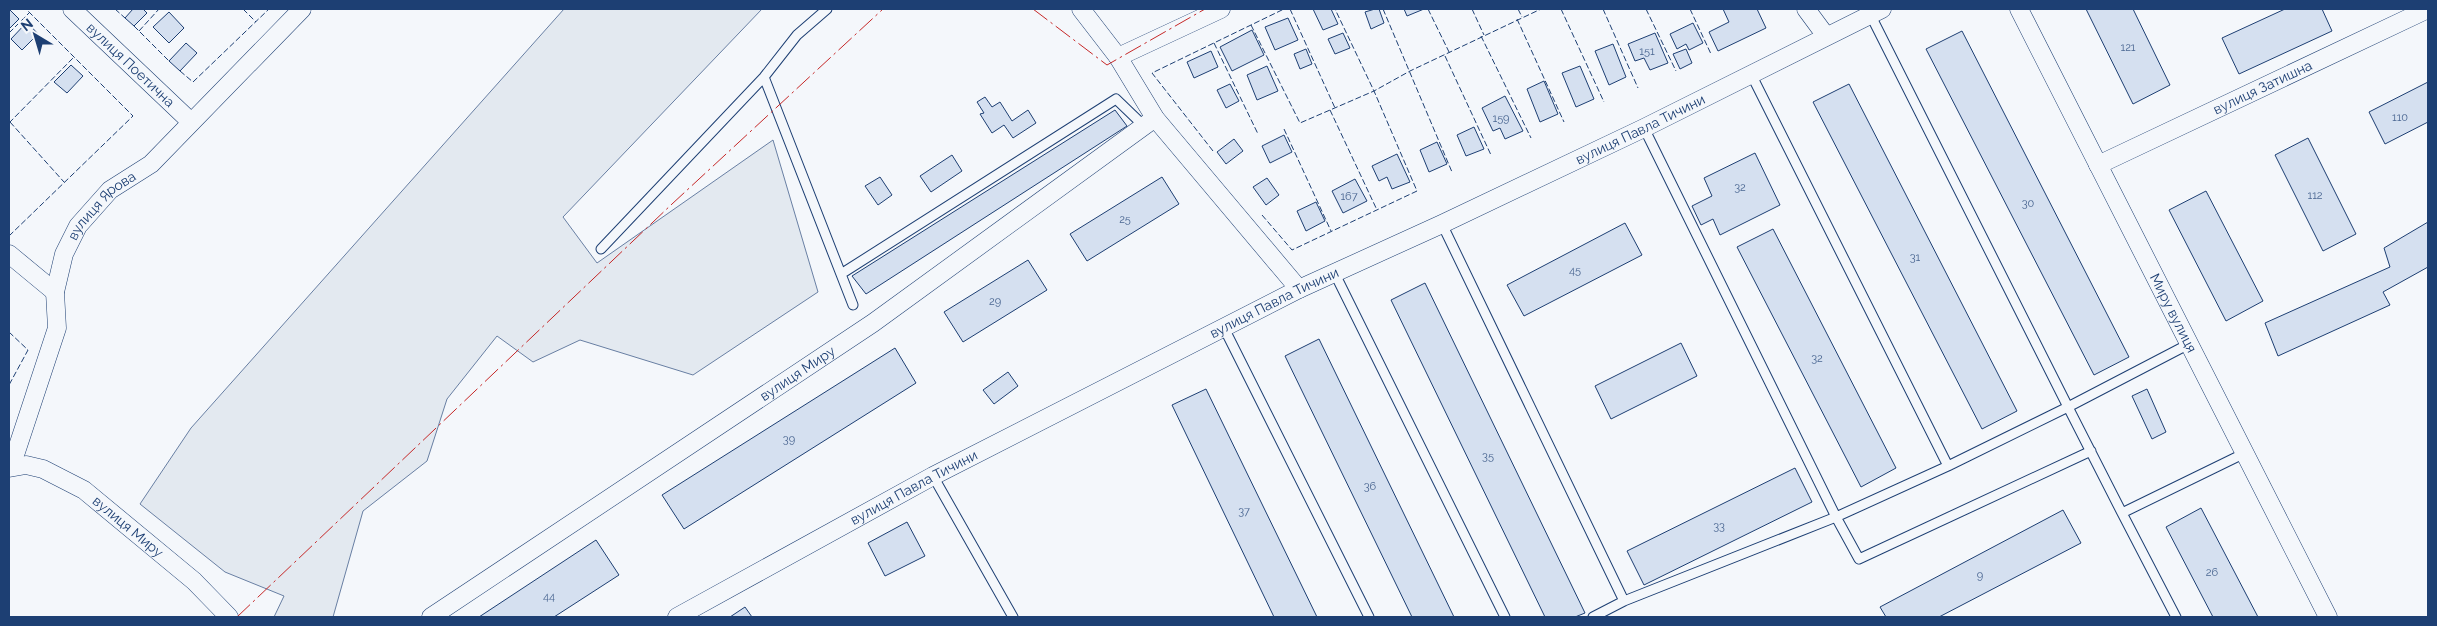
<svg xmlns="http://www.w3.org/2000/svg" width="2437" height="626" font-family="Raleway,sans-serif">
<style>
.green{fill:#e3e9f0;stroke:#687fa3}
.building{fill:#d5e0f0;stroke:#1d3f73}
.lines{fill:none;stroke-linecap:round;stroke-linejoin:round}
.lane-casing{stroke:#1d3f73;stroke-width:11}
.street-casing{stroke:#1d3f73;stroke-width:19}
.lane{stroke:#f4f7fb;stroke-width:9}
.street{stroke:#f4f7fb;stroke-width:18}
.fence{stroke:#1d3f73;stroke-width:1;stroke-dasharray:6 2.5;stroke-linecap:butt}
.power{stroke:#c62828;stroke-width:1;stroke-dasharray:18 4 2.5 4;stroke-linecap:butt}
.labels{text-anchor:middle;stroke-width:4;stroke-linejoin:round;paint-order:stroke}
.number-label{font-size:11px;fill:#4b6792}
.street-label{font-size:14px;fill:#1d3f73;stroke:#f4f7fb}
</style>
<rect width="100%" height="100%" fill="#f4f7fb"/>
<path class="green" d="M564,9H762L563,217L597,263L773,140L818,292L693,375L580,340L533,362L497,336L447,399L427,461L363,511L333,617H274L284,596L225,572L140,504L191,428Z"/>
<path class="building" d="M133,9H143L147,13L134,26L125,18Z
M1313,9H1331L1338,24L1323,30Z
M1375,9H1379L1384,23L1371,29L1365,12Z
M1404,9H1424L1407,16Z
M1723,9H1757L1766,28L1718,51L1709,32L1729,22Z
M2086,9H2133L2170,85L2133,104Z
M2285,9H2322L2332,31L2239,74L2222,38Z
M10,10L19,19L9,29V12Z
M169,12L184,28L169,43L153,27Z
M1288,18L1298,40L1275,50L1265,27Z
M27,22L38,34L22,50L11,39Z
M1693,23L1703,43L1689,50L1686,44L1677,49L1670,34Z
M1252,30L1264,55L1232,71L1220,47Z
M1962,31L2129,357L2094,375L1926,49Z
M1343,33L1350,48L1335,54L1328,39Z
M1655,33L1668,63L1650,70L1644,58L1635,61L1628,44Z
M186,43L197,53L180,71L169,61Z
M1613,44L1626,77L1609,85L1595,51Z
M1306,49L1312,64L1300,69L1294,54Z
M1686,49L1692,63L1680,69L1673,54Z
M1211,51L1218,67L1194,78L1187,62Z
M71,65L83,76L67,93L54,82Z
M1267,66L1278,91L1257,100L1247,75Z
M1580,66L1594,99L1576,107L1562,73Z
M1544,81L1558,114L1540,122L1527,89Z
M2428,82V122L2385,144L2369,112Z
M1230,84L1239,101L1226,108L1217,90Z
M1849,84L2017,411L1982,429L1813,102Z
M1505,96L1523,131L1505,139L1500,128L1493,131L1482,108Z
M985,97L992,107L1000,102L1012,121L1028,110L1036,123L1013,138L1004,125L992,133L980,114L984,113L977,102Z
M1115,110L1127,126L866,294L852,276Z
M1474,127L1484,149L1466,156L1457,135Z
M1284,135L1292,152L1270,163L1262,146Z
M2308,138L2356,234L2323,251L2275,155Z
M1234,139L1243,151L1226,164L1217,152Z
M1437,142L1447,164L1429,172L1420,150Z
M1755,153L1780,205L1720,235L1713,219L1701,225L1692,206L1712,196L1704,178Z
M1397,154L1410,182L1392,189L1387,177L1379,181L1372,166Z
M952,155L962,171L931,192L920,176Z
M880,177L892,195L878,205L865,186Z
M1162,177L1179,204L1087,261L1070,234Z
M1267,178L1279,195L1266,205L1253,187Z
M1355,179L1367,201L1343,213L1332,191Z
M2206,191L2263,301L2226,321L2169,210Z
M1316,202L1325,221L1306,231L1297,211Z
M2428,222V267L2383,292L2390,305L2278,356L2265,323L2390,267L2384,248Z
M1625,223L1642,255L1524,316L1507,285Z
M1773,229L1896,468L1861,487L1737,247Z
M1028,260L1047,290L963,342L944,312Z
M1425,283L1585,613L1575,617H1545L1391,300Z
M1319,339L1454,617H1412L1285,356Z
M1681,343L1697,376L1611,419L1595,386Z
M895,348L916,383L684,529L662,495Z
M1008,372L1018,386L994,404L983,390Z
M1206,389L1317,617H1274L1172,405Z
M2147,389L2166,432L2152,439L2132,396Z
M1795,468L1812,502L1644,585L1627,551Z
M2201,508L2258,617H2213L2166,527Z
M2063,510L2081,543L1939,617H1886L1880,607Z
M907,522L925,556L885,576L868,543Z
M596,540L619,575L554,617H479Z
M745,607L752,617H730Z"/>
<g class="lines">
<defs>
<path id="lane" d="M1870,14L2068,407L2189,344
M1751,74L1948,466L2068,407L2122,513L2245,453
M764,77L853,305
M1644,128L1836,517L1948,466
M1442,224L1624,601
M601,249L764,77L797,35L827,9
M841,274L1116,99L1144,126
M1335,274L1505,617
M1224,328L1369,617
M933,476L1013,617
M2122,513L2176,617
M1593,617L1624,601L1836,517L1859,559L2091,451"/>
<g id="street">
<path id="s1" d="M72,9L191,122"/>
<path d="M1081,9L1118,57L1155,118L1299,289"/>
<path d="M1806,9L1826,36"/>
<path id="s2" d="M2019,9L2328,617"/>
<path d="M1118,57L1221,9"/>
<path id="s3" d="M2098,165L2428,9"/>
<path d="M9,254L55,292"/>
<path id="s4" d="M11,467L57,328L55,292L64,254L78,226L110,190L151,164L302,9"/>
<path id="s5" d="M9,468L26,465L43,469L84,490L194,581L229,617"/>
<path id="s6" d="M431,617L873,323L1155,118"/>
<path id="s7" d="M677,617L933,476L1299,289L1442,224L1644,128L1882,9"/>
</g>
</defs>
<use href="#lane" class="lane-casing"/>
<use href="#street" class="street-casing"/>
<use href="#lane" class="lane"/>
<use href="#street" class="street"/>
<path class="fence" d="M115,9L125,18
M243,9L256,22
M1290,9L1335,108
M1383,9L1452,172
M1428,9L1450,54
M1472,9L1484,35
M1518,9L1522,17
M1561,9L1604,102
M1603,9L1638,88
M1646,9L1676,71
M1690,9L1711,54
M1517,19L1564,122
M1251,25L1300,123L1374,91L1410,71L1541,9
M134,26L169,61
M139,31L159,9
M9,33L30,12
M1481,36L1531,138
M1214,43L1258,134
M1445,56L1491,155
M180,71L193,82L269,9
M1330,110L1377,210
M10,122L64,182
M9,123L74,57
M1284,129L1331,231
M1213,151L1152,73L1284,9
M1262,215L1292,250L1417,191L1374,91L1335,9
M9,236L133,116L26,9
M9,332L28,350L9,385"/>
<path class="power" d="M1033,9L1107,65L1205,9
M237,617L672,204L883,9"/>
</g>
<g class="labels">
<g class="number-label">
<text x="2128" y="51">121</text>
<text x="1647" y="55">151</text>
<text x="2400" y="121">110</text>
<text x="1501" y="122">159</text>
<text x="1740" y="191">32</text>
<text x="2315" y="199">112</text>
<text x="1349" y="200">167</text>
<text x="2028" y="207">30</text>
<text x="1125" y="223">25</text>
<text x="1915" y="261">31</text>
<text x="1575" y="274">45</text>
<text x="995" y="305">29</text>
<text x="1817" y="362">32</text>
<text x="789" y="443">39</text>
<text x="1488" y="460">35</text>
<text x="1370" y="490">36</text>
<text x="1244" y="515">37</text>
<text x="1719" y="530">33</text>
<text x="2212" y="576">26</text>
<text x="1980" y="579">9</text>
<text x="549" y="600">44</text>
</g>
<g class="street-label">
<text dy="5" stroke="none"><textPath href="#s1" startOffset="81">вулиця Поетична</textPath></text>
<text dy="5" stroke="none"><textPath href="#s3" startOffset="182">вулиця Затишна</textPath></text>
<text dy="5" stroke="none"><textPath href="#s7" startOffset="1080">вулиця Павла Тичини</textPath></text>
<text dy="5" stroke="none"><textPath href="#s4" startOffset="284">вулиця Ярова</textPath></text>
<text dy="5" stroke="none"><textPath href="#s7" startOffset="675">вулиця Павла Тичини</textPath></text>
<text dy="5" stroke="none"><textPath href="#s2" startOffset="341">Миру вулиця</textPath></text>
<text dy="5" stroke="none"><textPath href="#s6" startOffset="440">вулиця Миру</textPath></text>
<text dy="5" stroke="none"><textPath href="#s7" startOffset="270">вулиця Павла Тичини</textPath></text>
<text dy="5" stroke="none"><textPath href="#s5" startOffset="138">вулиця Миру</textPath></text>
</g>
</g>
<rect width="2437" height="626" fill="none" stroke="#1d3f73" stroke-width="20"/>
<g transform="translate(35 35) rotate(322)" stroke="#f4f7fb" stroke-width="4" paint-order="stroke">
<path d="M0-4L9 19L0 12L-9 19Z" fill="#1d3f73"/>
<text y="-8" font-size="14" font-weight="bold" text-anchor="middle" fill="#1d3f73">N</text>
</g>
</svg>
